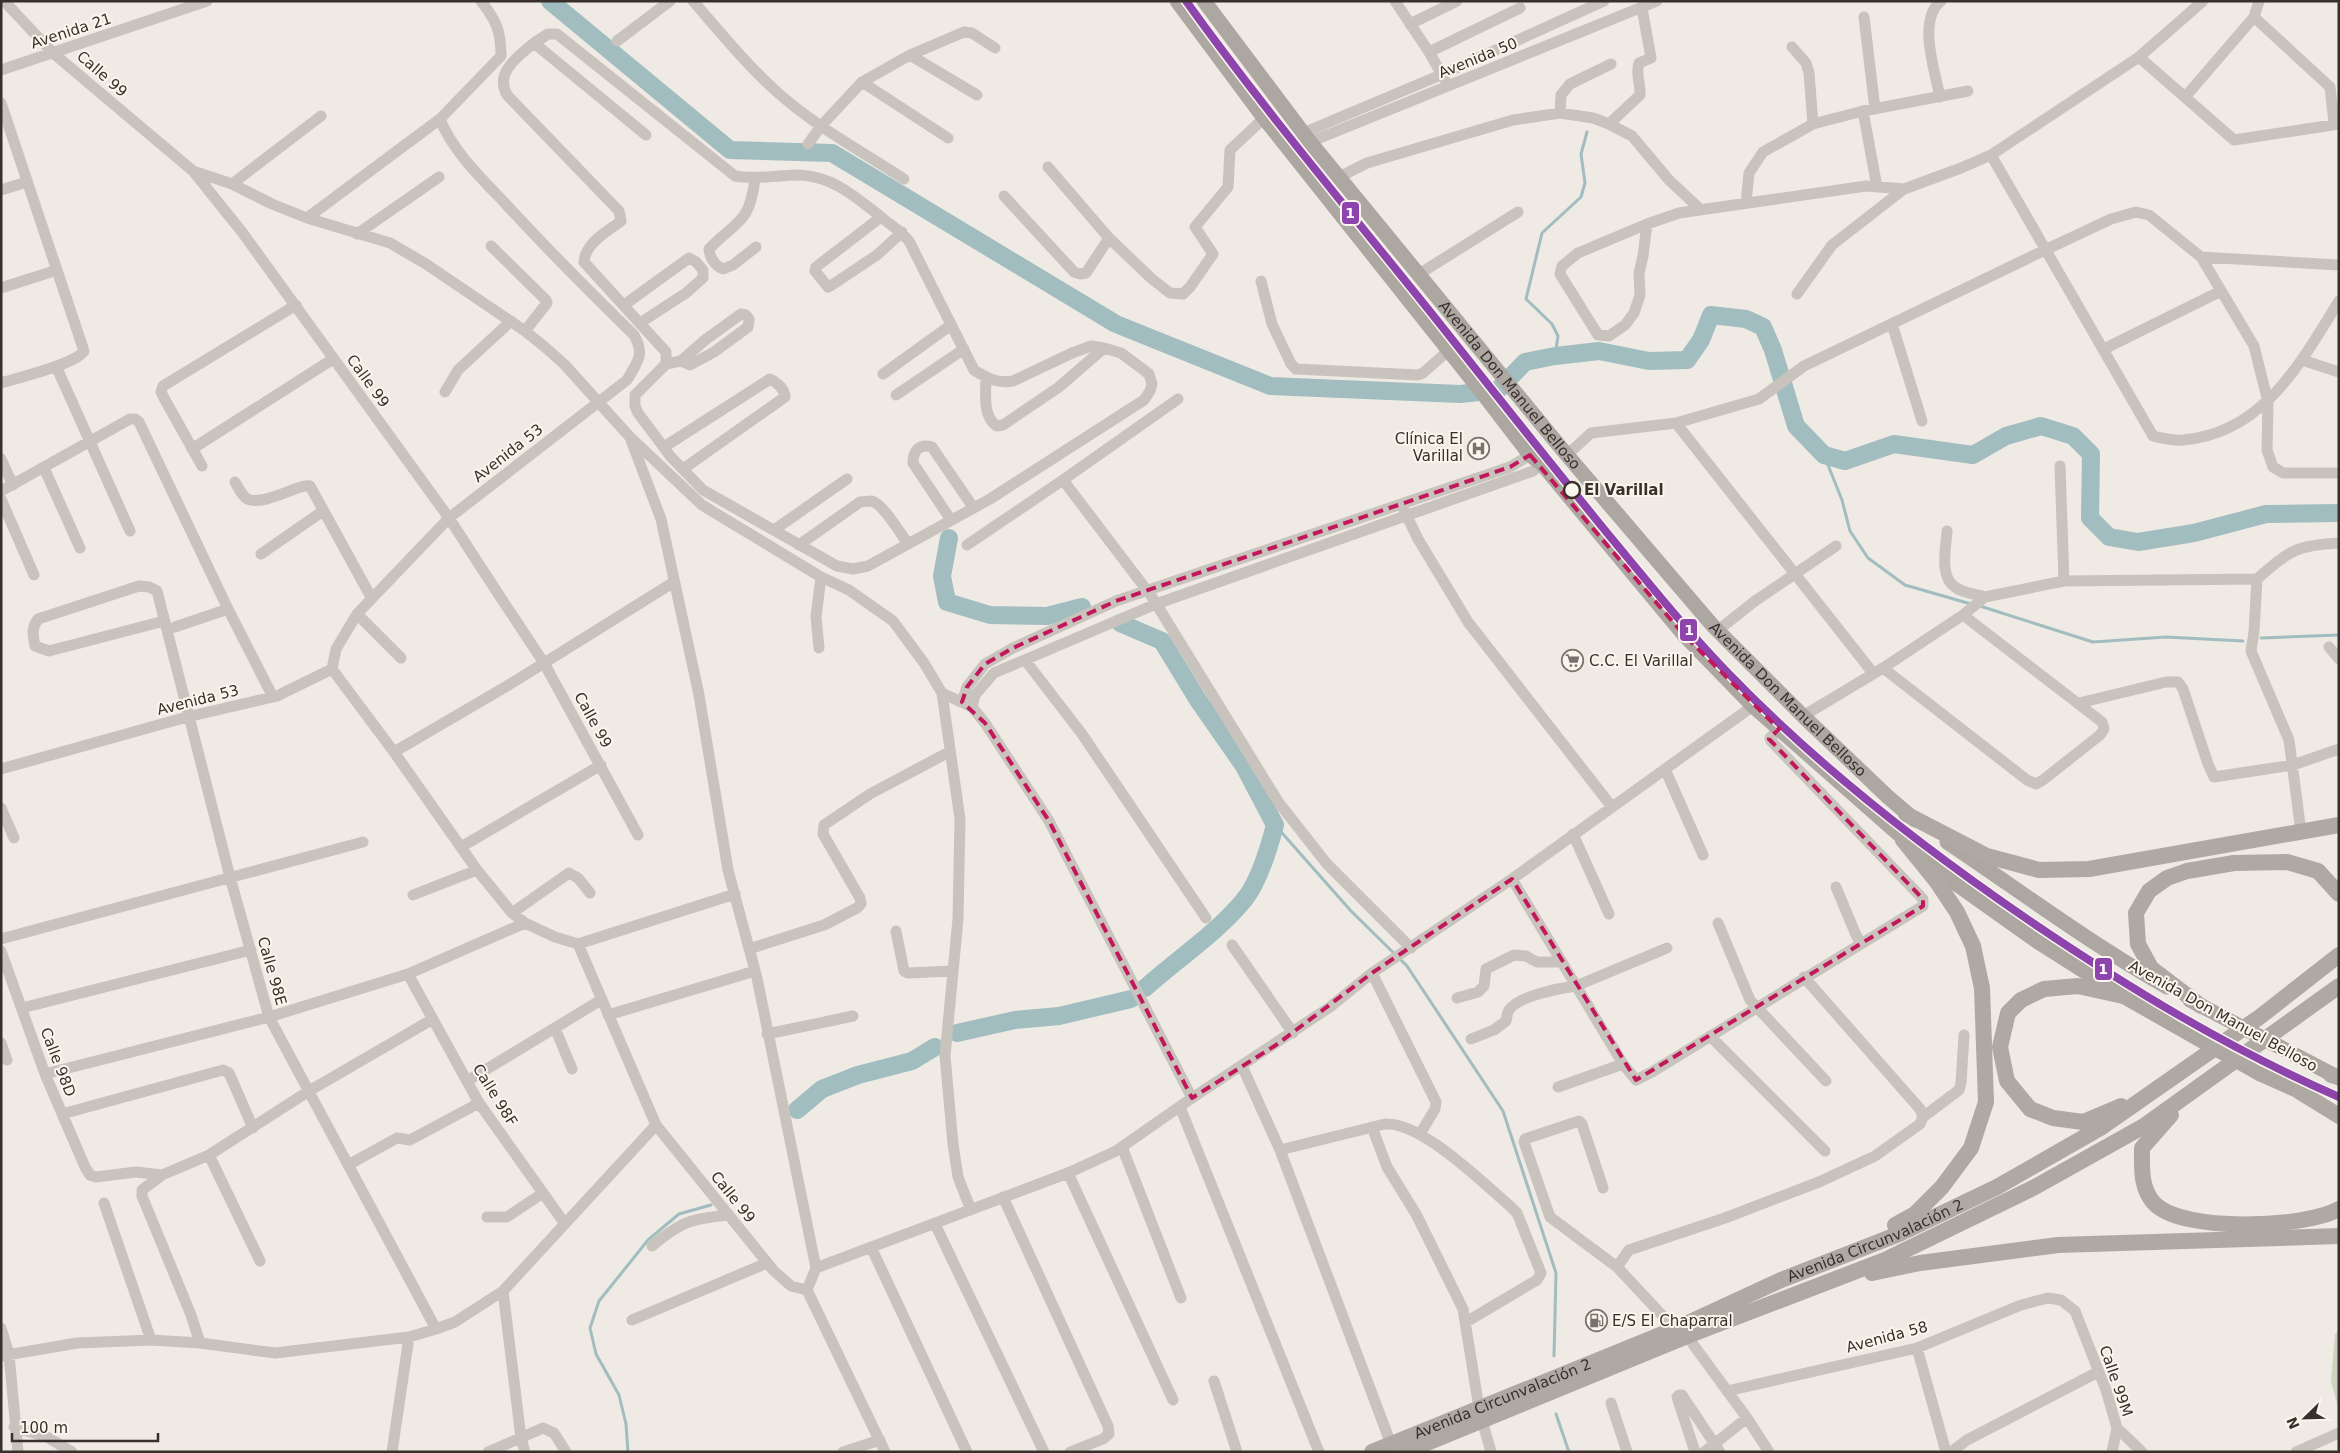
<svg xmlns="http://www.w3.org/2000/svg" width="2340" height="1453" font-family="'DejaVu Sans',sans-serif">
<style>
.garden{fill:#cfd4bf}
.lines{fill:none;stroke-linecap:round;stroke-linejoin:round}
.stream{stroke:#a1bdbf;stroke-width:3}
.river{stroke:#a1bdbf;stroke-width:18}
.minor{stroke:#c8c3bd;stroke-width:11}
.major{stroke:#ada7a2;stroke-width:15}
.highway{stroke:#aea9a3;stroke-width:16}
.rail-1-casing{stroke:#faf5ed;stroke-width:11}
.rail-1{stroke:#8e44ad;stroke-width:8}
.marked{fill:none;stroke:#c2185b;stroke-width:4;stroke-dasharray:10 6;stroke-linejoin:round}
.stop-dot{fill:#faf5ed;stroke:#39302b;stroke-width:2.5}
.labels{text-anchor:middle;stroke-width:4;stroke-linejoin:round;paint-order:stroke}
.street-label{font-size:15px;fill:#39302b;stroke:#faf5ed}
.poi-label{font-size:15px;fill:#39302b;stroke:#faf5ed;text-anchor:start}
.stop-label{font-size:15px;font-weight:bold;fill:#39302b;stroke:#faf5ed;text-anchor:start}
.line-badge{stroke:#faf5ed;stroke-width:2}
.badge-label{font-size:14px;text-anchor:middle;font-weight:bold;fill:#fff}
</style>
<rect width="100%" height="100%" fill="#efeae4"/>
<path class="garden" d="M2339,1329V1411L2331,1381L2335,1334Z"/>
<g class="lines">
<path class="stream" d="M1555,356L1558,336L1552,324L1526,299L1542,233L1581,197L1585,183L1581,154L1587,132
M1824,455L1842,500L1850,531L1868,558L1905,585L1971,604
M1980,606L2093,642L2166,637L2243,641
M2261,638L2339,635
M1275,825L1351,911L1407,966L1503,1111L1556,1273L1554,1356
M1556,1414L1569,1452
M628,1452L626,1424L619,1395L596,1354L590,1328L599,1301L648,1240L679,1214L711,1205"/>
<path class="river" d="M550,1L730,150L832,153L1116,324L1270,386L1460,394L1498,390L1525,362L1555,356L1599,351L1649,361L1687,360L1701,340L1711,315L1746,319L1763,327L1773,350L1796,426L1824,455L1845,461L1894,444L1973,455L2006,436L2041,426L2073,436L2091,454L2090,518L2109,537L2138,542L2194,533L2266,514L2339,513
M949,538L942,576L947,602L990,615L1047,616L1082,607
M1120,623L1162,641L1198,700L1244,766L1275,825C1269,848 1259,882 1244,900C1216,934 1177,959 1145,988
M957,1033L1015,1020L1059,1016L1131,999
M797,1110L822,1089L858,1075L912,1061L935,1047"/>
<path class="minor" d="M4,1L53,53L193,171L242,232L449,518L497,592L544,663L638,835
M693,1C720,32 746,64 777,92C815,126 861,151 904,179
M1395,1L1429,52L1445,80
M1864,17L1875,109
M2254,17L2330,87L2334,124
M1410,24L1457,1
M617,41L670,1
M534,43L548,34H557L735,176C757,180 778,175 800,175C834,177 854,196 880,216C890,225 900,230 909,241L974,370C987,378 997,384 1013,381L1072,353L1091,346L1104,348L1121,353L1149,374L1152,384L1150,391L1144,400L990,499L868,566L853,569L837,566L703,490L671,457L638,413L635,406V395L666,364V352L584,262C585,243 607,232 621,221L619,211L507,95C494,72 519,56 534,43L646,135
M1792,47L1806,63L1809,73L1813,124
M1429,52L1520,8
M910,55L977,95
M2139,57L2234,140L2339,124
M1,70L207,1
M862,82L948,138
M2186,96L2254,17L2259,1
M1940,97C1935,71 1917,20 1941,1
M1,103L84,351C76,364 18,378 1,383
M1863,111L1877,187
M1560,113L1561,95L1570,84L1611,64
M1609,124L1640,95C1641,83 1635,75 1639,63L1651,58L1642,8
M1303,133L1443,74L1604,1
M1310,142L1657,1
M808,144L821,126L862,82L910,55L964,32L972,33L995,48
M1991,155L2153,436C2162,438 2174,441 2183,440C2263,434 2301,362 2339,301
M1048,167L1109,238
M193,171L232,184L272,204L307,218L390,243L426,264L525,331L546,348L564,364L629,436L702,505L821,577L849,590L893,621L924,663L942,693L960,819L958,919L945,1056L953,1144L958,1177L971,1210
M1339,177L1367,163L1513,120L1560,113L1593,118L1609,124L1632,136L1669,180L1701,210
M755,179C749,225 738,219 709,249C710,258 714,265 723,269L733,265L756,247
M232,184L321,116
M1,190L27,182
M1004,196L1074,272L1080,274L1086,273L1109,238L1152,279L1170,293L1183,294L1190,287L1213,254L1195,227L1228,187L1230,150L1264,118
M1746,203L1749,173L1763,152L1813,124L1863,111L1968,91
M881,217L816,267L815,271L828,287L832,285L877,255L902,232
M307,218L440,119
M1647,224L1643,256L1639,273L1640,295L1634,313L1625,325L1609,336L1598,335L1560,274L1562,266L1578,253L1647,224L1679,213L1866,186L1904,189L1961,168L1991,155L2139,57L2203,1
M357,234L439,177
M491,246L546,300L547,303L525,331
M2201,257L2339,265
M1419,274L1518,212
M1261,281L1272,324L1291,364L1296,369L1418,375L1423,373L1449,350
M1,288L57,270
M1797,294L1832,245L1904,189
M624,305L689,258L696,262L703,270V278L686,293L640,323
M1892,324L1922,421
M2104,349L2221,291
M2302,360L2339,372
M666,364L681,361L690,365L714,352L748,327L749,319L746,315L741,314L705,340L681,361
M56,366L130,531
M883,374L951,325
M986,377C986,392 982,417 997,426L1003,425L1059,387L1104,348
M445,392L458,370L511,321
M896,395L964,349
M1178,399L1063,480L1152,597L1279,803L1327,864L1411,948
M1676,423L1873,673
M631,440L661,519L699,695L728,870L757,978L816,1268L807,1290
M664,447L770,379C778,383 784,388 785,397L683,469
M192,449L333,359
M1567,455L1591,433L1676,423L1759,399L1804,366L2045,250L2111,219L2136,212L2149,215L2201,257L2254,346L2268,402L2267,450L2273,467L2283,473H2339
M1,459L13,485
M202,466L164,398L161,392L163,386L296,305
M2060,466L2064,581
M44,468L80,548
M235,482C238,487 241,494 246,498C256,506 284,493 295,489C300,487 305,485 310,486L371,597
M1,491L130,419H135L139,422L228,609L273,697
M1,499L34,575
M1404,510L1418,539L1468,622L1612,807
M951,520L913,463C913,451 919,443 932,447L973,507
M774,530L847,479
M1947,531C1946,547 1939,577 1955,587C1962,593 1976,594 1985,597
M799,545L860,502C863,502 868,501 872,501C883,504 901,534 908,544
M967,545L1063,480
M261,554L323,511
M2257,579L2254,632L2251,651L2289,740L2301,832
M357,614L401,658
M164,621L49,651L35,646C33,635 31,629 38,619L139,586L149,587L157,591L230,877L269,1017L436,1329
M175,627L228,609
M1717,631L1755,601L1836,546
M2329,647L2339,659
M819,648L816,617L821,577
M1025,660L1082,734L1206,918
M1883,668L2027,780L2036,784L2043,780L2100,735L2104,729L2102,722L1963,615
M332,669L394,752L477,870L512,913L525,923L555,937L578,944L735,894
M942,693L972,707L985,723L1049,821L1192,1098
M962,702L967,687L985,664L1013,648L1116,601L1510,467L1530,455
M2079,703L2166,682H2178L2183,689L2208,764L2214,777L2293,765L2339,749
M972,707L975,695L994,673L1156,604L1533,471L1542,464
M1803,716L1883,668L1963,615L1985,597L2064,581L2257,579C2289,551 2296,545 2339,543
M394,752L507,686L674,582
M1,769L187,717L277,696L332,669L336,649L357,614L449,518L627,380C638,361 645,355 634,335C589,291 545,247 503,201C480,177 452,150 440,119L501,56C501,31 496,20 481,1
M1665,769L1703,855
M1,808L14,838
M1573,834L1609,914
M461,847L601,765
M1512,879L1623,1064L1636,1080L1652,1072L1923,906V899L1771,741L1770,738L1779,729
M1836,887L1856,935L1861,943
M413,895L477,870
M512,913L569,873L578,878L590,893
M1718,923L1750,1000L1826,1081
M896,931L904,971L908,973L953,971
M1,939L363,842
M578,944L656,1125L774,1271L791,1286L807,1290
M1232,945L1293,1033
M749,949L824,925L857,908L861,904L860,898L823,834L824,825L870,794L949,752
M1,951L45,1074L85,1167L90,1175L96,1177L136,1172L162,1175L209,1155L309,1091L433,1019
M1372,973L1436,1102L1435,1109L1420,1134
M408,974L479,1103L565,1224
M1457,998L1478,992L1484,986L1486,969L1514,955L1526,956L1537,962H1562
M22,1008L251,950
M608,1015L755,971
M555,1028L572,1069
M767,1034L853,1016
M1710,1036L1825,1151
M1471,1039L1494,1030L1506,1021C1507,1017 1507,1013 1509,1010C1518,996 1560,988 1576,986L1667,948
M1,1043L7,1060
M1242,1066L1280,1150L1391,1444
M45,1074L269,1017L408,974L525,923
M467,1081L601,1000
M1558,1087L1623,1064
M1180,1107L1319,1452
M62,1114L223,1070L229,1073L253,1128
M1923,1117L1959,1090L1961,1083L1964,1035
M1372,1127L1387,1167L1416,1214L1463,1309L1479,1408
M1122,1147L1181,1298
M1280,1150L1385,1124C1421,1121 1484,1184 1511,1207L1517,1213L1541,1273L1537,1280L1466,1322
M209,1155L260,1261
M348,1165L397,1138L410,1140L479,1103
M1068,1173L1173,1400
M162,1175L142,1190V1196L191,1315L200,1343
M1603,1188L1582,1124L1579,1121L1525,1139L1524,1142L1550,1217L1617,1267
M1003,1197L1108,1426L1109,1434L1103,1439L1070,1452
M104,1203L151,1340
M487,1217H507L543,1193
M935,1224L1044,1452
M652,1246C682,1221 690,1219 729,1215
M871,1247L967,1452
M816,1268L1068,1173L1116,1151L1192,1098L1330,1007L1372,973L1512,879L1753,706
M807,1290L885,1452
M503,1291L521,1438L525,1452
M632,1320L767,1263
M1,1328L9,1354L18,1452
M1917,1348L1946,1452
M1,1356L77,1343L151,1340L200,1343L275,1353L409,1337L436,1329L455,1322L503,1291L656,1125
M1214,1381L1237,1452
M1727,1391L1917,1348L2021,1305L2048,1298L2061,1300L2075,1311L2106,1390L2117,1428L2142,1452
M1611,1403L1627,1452
M1482,1420L1491,1452
M14,1427L47,1437L72,1452
M392,1452L409,1337
M488,1452L543,1428L554,1433L566,1452
M843,1452L880,1440
M1695,1452L1677,1397L1679,1395H1682L1720,1452
M1704,1452L1747,1418
M1769,1452L1747,1418L1687,1336L1675,1329L1617,1267L1629,1250L1725,1218L1819,1182L1875,1156L1920,1124L1923,1117L1920,1109L1804,977
M1951,1452L1967,1440L2098,1372
M2112,1452L2117,1428
M2296,1452L2339,1433"/>
<g class="major">
<path d="M1177,1L1264,118L1481,391L1530,455L1542,464L1684,635L1753,706L1952,881L2035,940L2123,996L2260,1074L2310,1096"/>
<path id="s1" d="M1204,1L1310,142L1561,448L1713,626L1803,716L1888,797L1915,820"/>
<path d="M1947,842C2020,891 2091,944 2167,987"/>
<path d="M2190,1000L2339,1078"/>
</g>
<g class="highway">
<path d="M1906,814L1987,856L2039,870L2089,869L2339,825"/>
<path d="M2201,1006L2151,968L2138,944L2136,913L2149,891L2167,878L2187,871L2234,863L2287,862L2318,871L2339,894"/>
<path d="M2331,1075L2339,1077"/>
<path d="M2300,1092L2339,1116"/>
<path d="M2121,1106L2083,1122L2053,1118L2030,1109L2007,1081L2000,1047L2008,1013L2021,1000L2044,989L2078,986L2123,996"/>
<path d="M2171,1115L2142,1148C2142,1166 2140,1188 2154,1203C2181,1233 2306,1228 2339,1209"/>
<path d="M1895,1225L1915,1214L1942,1187L1971,1148L1986,1102L1982,988L1973,946L1957,912L1937,882L1903,840"/>
<path d="M1872,1273L1920,1263L2058,1245L2339,1236"/>
<path id="s2" d="M1372,1452L1675,1329L1781,1280L1899,1234L1997,1187L2102,1127L2261,1016L2339,955"/>
<path d="M1405,1452L1687,1336L1885,1260L2033,1188L2144,1126L2339,986"/>
</g>
<defs>
<path id="rail-1" d="M1186,1C1265,111 1352,214 1436,319C1493,391 1550,463 1608,534C1648,582 1686,630 1730,675C1820,768 1923,848 2030,921C2129,988 2229,1049 2339,1097"/>
</defs>
<use href="#rail-1" class="rail-1-casing"/>
<use href="#rail-1" class="rail-1"/>
</g>
<path class="marked" d="M1530,455L1684,635L1779,729L1769,739L1923,899V906L1636,1080L1512,879L1372,973L1276,1045L1192,1098L1049,821L985,723L962,702L967,687L985,664L1013,648L1116,601L1510,467Z"/>
<defs>
<symbol id="hospital-ring" viewBox="-11 -11 22 22"><circle r="9.5" fill="#faf5ed" stroke="#79716c" stroke-width="1.5"/><path d="M-5-5h3v3.5h4V-5h3V5h-3V1.5h-4V5h-3Z" fill="#79716c"/></symbol>
<symbol id="supermarket-ring" viewBox="-11 -11 22 22"><circle r="9.5" fill="#faf5ed" stroke="#79716c" stroke-width="1.5"/><path d="M-6-5.5h2.5l.6 2H6L4.5 2H-2.5L-4.4-4H-6ZM-1.5 3.2a1.3 1.3 0 1 0 .1 0ZM3 3.2a1.3 1.3 0 1 0 .1 0Z" fill="#79716c"/></symbol>
<symbol id="fuel-ring" viewBox="-11 -11 22 22"><circle r="9.5" fill="#faf5ed" stroke="#79716c" stroke-width="1.5"/><path d="M-5.5-6h7V0h2V4h1.3V-2.5L3-4.5l.8-.8L6-3V5H2.5V1h-1V6h-7ZM-4.2-4.7v3.2H.2V-4.7Z" fill="#79716c"/></symbol>
</defs>
<g fill-rule="evenodd">
<use href="#hospital-ring" x="1466" y="436" width="25" height="25"/>
<use href="#supermarket-ring" x="1560" y="648" width="25" height="25"/>
<use href="#fuel-ring" x="1584" y="1308" width="25" height="25"/>
</g>
<circle class="stop-dot" cx="1572" cy="490" r="8"/>
<g class="labels">
<g class="street-label">
<text transform="translate(71 31) rotate(-18)" y="5">Avenida 21</text>
<text transform="translate(1478 58) rotate(-22)" y="5">Avenida 50</text>
<text transform="translate(102 74) rotate(41)" y="5">Calle 99</text>
<text transform="translate(368 381) rotate(54)" y="5">Calle 99</text>
<text dy="5" stroke="none"><textPath href="#s1" startOffset="491">Avenida Don Manuel Belloso</textPath></text>
<text transform="translate(508 453) rotate(-38)" y="5">Avenida 53</text>
<text transform="translate(198 700) rotate(-14)" y="5">Avenida 53</text>
<text dy="5" stroke="none"><textPath href="#s1" startOffset="911">Avenida Don Manuel Belloso</textPath></text>
<text transform="translate(593 720) rotate(61)" y="5">Calle 99</text>
<text transform="translate(272 971) rotate(74)" y="5">Calle 98E</text>
<text transform="translate(2223 1016) rotate(29)" y="5">Avenida Don Manuel Belloso</text>
<text transform="translate(58 1062) rotate(69)" y="5">Calle 98D</text>
<text transform="translate(495 1095) rotate(58)" y="5">Calle 98F</text>
<text transform="translate(733 1197) rotate(51)" y="5">Calle 99</text>
<text dy="5" stroke="none"><textPath href="#s2" startOffset="546">Avenida Circunvalación 2</textPath></text>
<text transform="translate(1887 1337) rotate(-15)" y="5">Avenida 58</text>
<text transform="translate(2116 1381) rotate(71)" y="5">Calle 99M</text>
<text dy="5" stroke="none"><textPath href="#s2" startOffset="141">Avenida Circunvalación 2</textPath></text>
</g>
<g class="poi-label">
<text x="1463" y="444" text-anchor="end">Clínica El<tspan x="1463" dy="17">Varillal</tspan></text>
<text x="1589" y="666">C.C. El Varillal</text>
<text x="1612" y="1326">E/S El Chaparral</text>
</g>
<g class="stop-label">
<text x="1584" y="495">El Varillal</text>
</g>
</g>
<g class="line-badge">
<rect x="1341" y="201" width="19" height="24" rx="5" fill="#8e44ad"/>
<rect x="1679" y="618" width="19" height="24" rx="5" fill="#8e44ad"/>
<rect x="2094" y="957" width="19" height="24" rx="5" fill="#8e44ad"/>
</g>
<g class="badge-label">
<text x="1350" y="218">1</text>
<text x="1689" y="635">1</text>
<text x="2103" y="974">1</text>
</g>
<rect width="2340" height="1453" fill="none" stroke="#39302b" stroke-width="5"/>
<g transform="translate(2305 1418) rotate(247)" stroke="#faf5ed" stroke-width="4" paint-order="stroke">
<path d="M0-4L9 19L0 12L-9 19Z" fill="#39302b"/>
<text y="-8" font-size="14" font-weight="bold" text-anchor="middle" fill="#39302b">N</text>
</g>
<path d="M12 1433v8h146v-8" fill="none" stroke="#39302b" stroke-width="2.5"/>
<text x="20" y="1433" font-size="15" fill="#39302b" stroke="#faf5ed" stroke-width="4" paint-order="stroke">100 m</text>
</svg>
